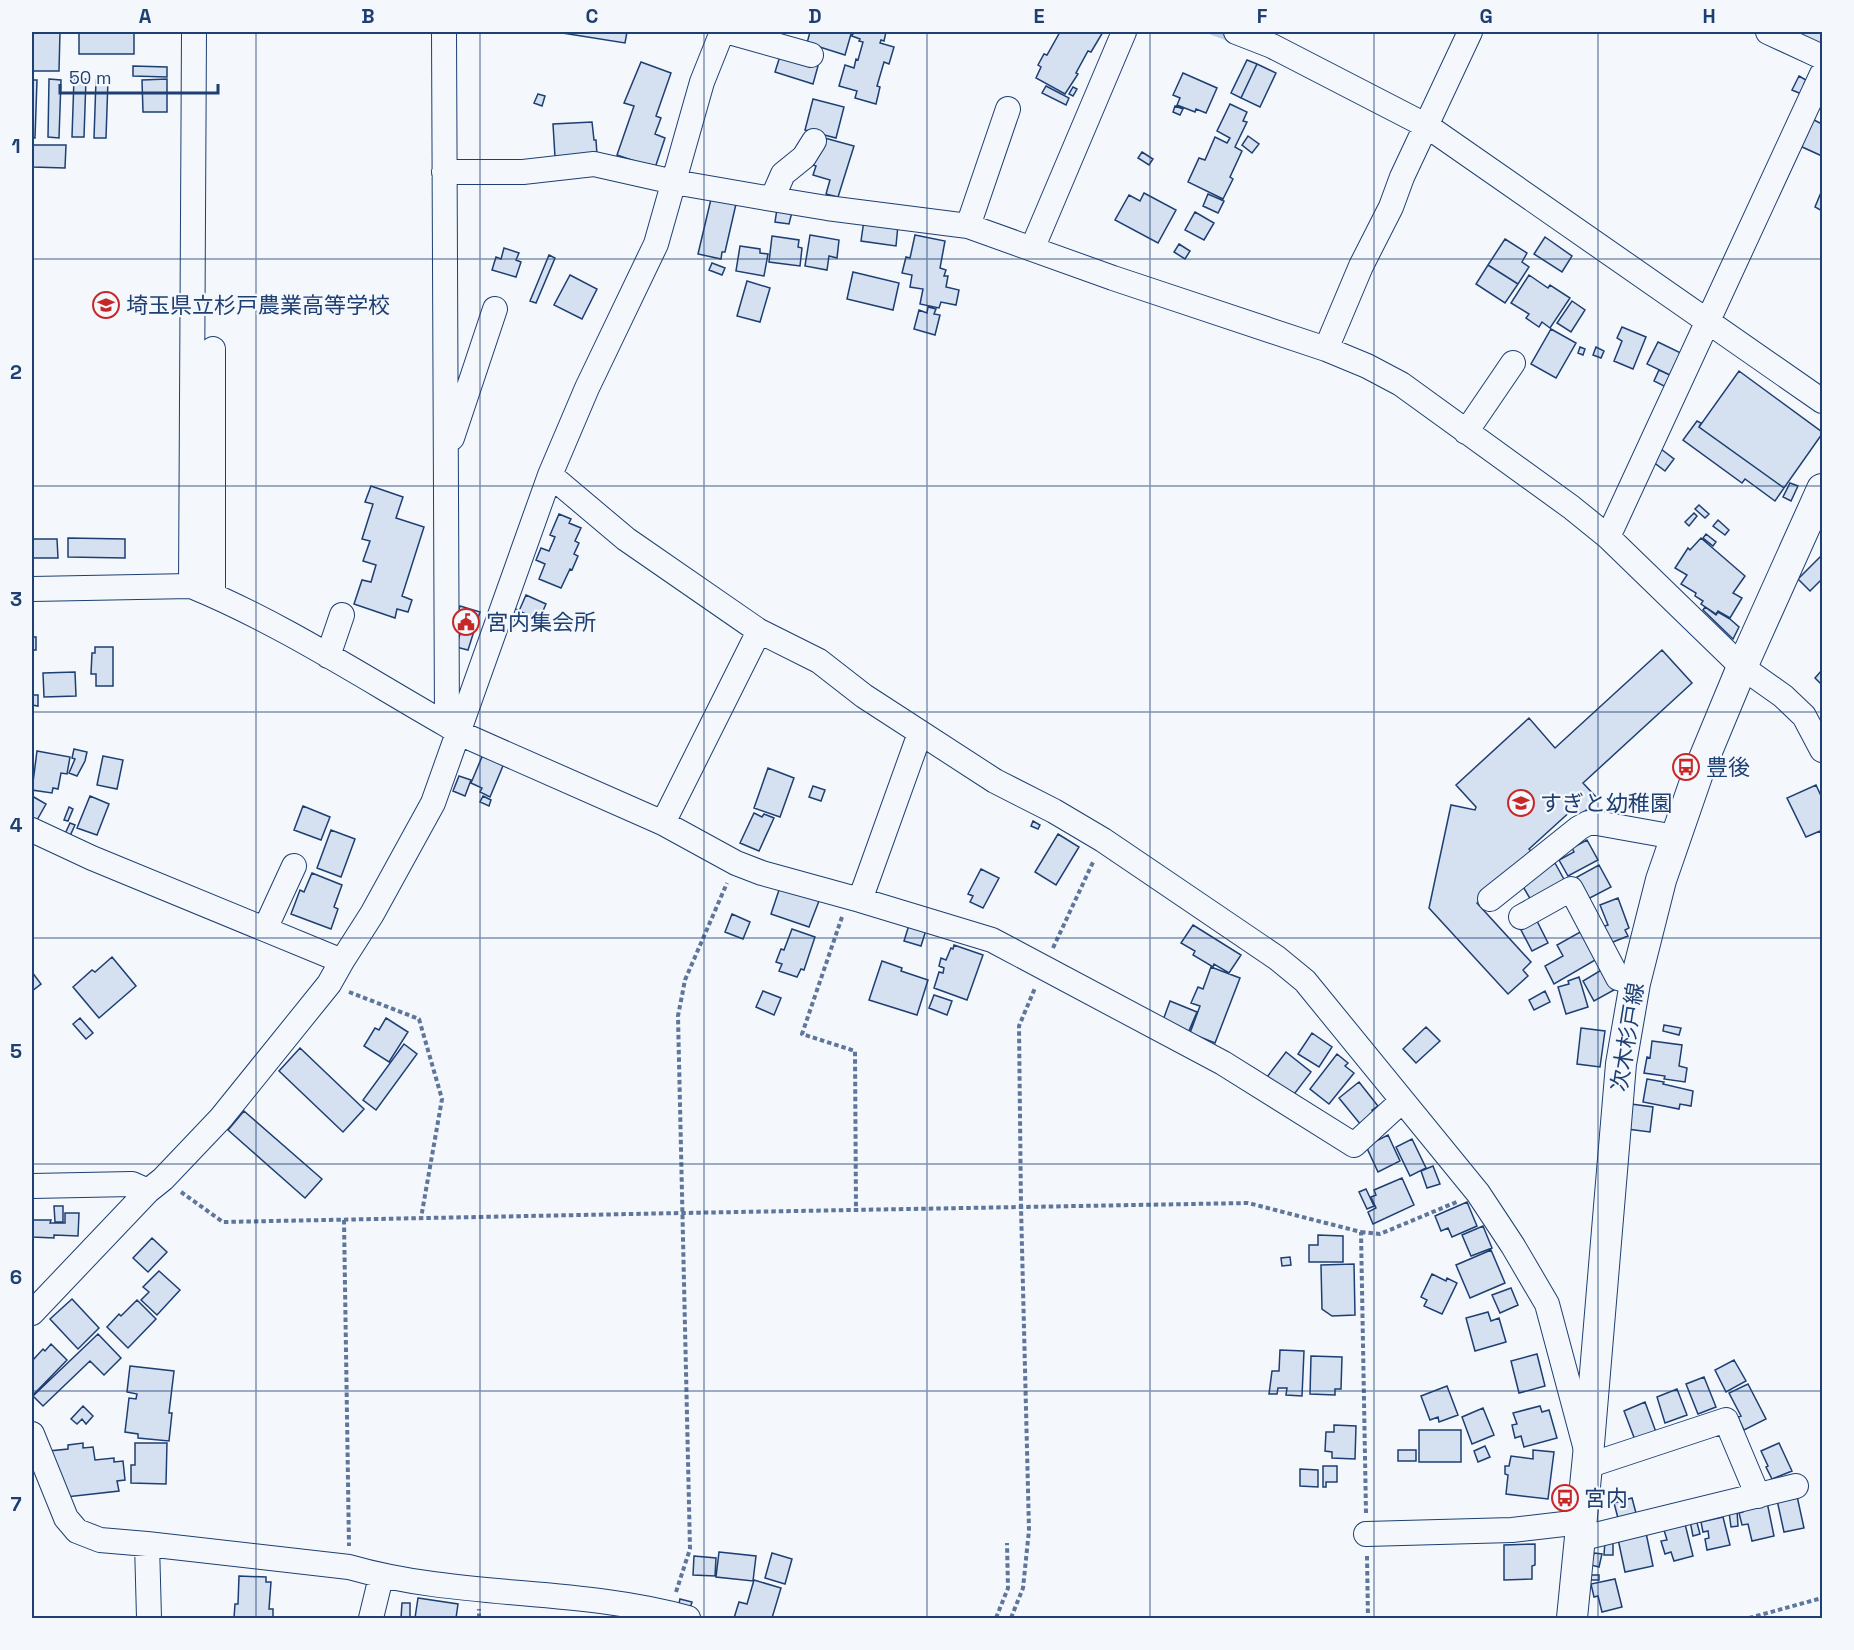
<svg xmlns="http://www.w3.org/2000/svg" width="1854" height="1650" font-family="'Space Grotesk','Noto Sans JP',sans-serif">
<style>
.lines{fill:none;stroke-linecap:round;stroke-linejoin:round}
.stream{stroke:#bed0e5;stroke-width:6}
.building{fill:#d5e0f0;stroke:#1d3f73;stroke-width:1.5}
.minor-casing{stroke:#1d3f73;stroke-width:26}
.major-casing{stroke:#1d3f73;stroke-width:32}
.path{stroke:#5e769c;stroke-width:4;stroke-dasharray:4.5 3;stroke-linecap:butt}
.minor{stroke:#f4f7fb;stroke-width:24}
.major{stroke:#f4f7fb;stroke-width:30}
.grid{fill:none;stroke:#1d3f73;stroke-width:1.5;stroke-opacity:0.55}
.labels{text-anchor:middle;stroke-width:4.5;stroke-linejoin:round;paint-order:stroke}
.poi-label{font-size:22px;fill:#1d3f73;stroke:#f4f7fb;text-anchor:start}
.street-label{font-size:22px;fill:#1d3f73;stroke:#f4f7fb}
.neatline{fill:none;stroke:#1d3f73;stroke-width:2}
.grid-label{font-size:20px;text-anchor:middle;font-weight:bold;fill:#1d3f73}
</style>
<rect width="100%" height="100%" fill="#f4f7fb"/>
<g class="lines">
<path class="stream" d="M1212,32L1231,39"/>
</g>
<path class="building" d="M32,32H60L59,71H32Z
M79,32H134V54H79Z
M556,32H627L625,43Z
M810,32H886L884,41L881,40L880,43L894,47L889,64L884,62L877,86L880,87L876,104L855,98L857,91L839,86L845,65L854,68L856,59L858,60L863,42L859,41L860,39L852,36L853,34H851L845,55L807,43Z
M1060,32H1103L1091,52L1088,51L1076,73L1078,74L1065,94L1036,78L1041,67L1038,65L1044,54L1047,55Z
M1795,32H1822V48Z
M781,53L818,66L813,84L775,72Z
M1247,60L1257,64L1241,98L1231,93Z
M641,62L671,73L656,116L661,118L655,134L665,138L655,168L617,155L634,106L624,103Z
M1257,64L1276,73L1260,107L1241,98Z
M133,66L167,67V77L133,76Z
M1183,73L1217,88L1206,113L1196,109L1195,112L1177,105L1180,98L1173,95Z
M1799,76L1806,80L1804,84L1809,86L1804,95L1792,90Z
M74,78L86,79L84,137H72Z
M49,79L61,80L59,138L48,137Z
M167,79V112H143L142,80Z
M32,80H37L35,138H32Z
M96,80H108L106,138H94Z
M1046,86L1069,98L1066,105L1042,93Z
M1073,87L1077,89L1073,96L1069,94Z
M538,94L545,96L542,106L534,103Z
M813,99L844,107L836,138L805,130Z
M1230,104L1247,112L1243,121L1247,122L1235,147L1242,151L1230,177L1233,179L1223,199L1188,182L1199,158L1205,160L1215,137L1227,143L1230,138L1217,131Z
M1175,106L1183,109L1180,115L1173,112Z
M1812,119L1822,124V156L1800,146Z
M592,122L594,140H596L597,155L555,157L553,124Z
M1248,136L1259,144L1252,153L1242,145Z
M821,137L854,146L838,197L826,194L830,180L813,175L816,166L810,164Z
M32,145H66L65,168L32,167Z
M1142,152L1153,159L1149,165L1138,158Z
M1822,190V211L1815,207Z
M1144,193L1176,210L1158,243L1115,220L1129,195L1140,201Z
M1208,194L1224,201L1218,213L1203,206Z
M711,199L736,204L725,252H722L721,259L698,254Z
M777,209L792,212L789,224L775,222Z
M1195,212L1214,223L1204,240L1185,230Z
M864,220L898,225L896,246L861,241Z
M810,235L839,240L837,258L829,256L827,270L805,266Z
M915,235L945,241L940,268L946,270L944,276H948L946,287L959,290L956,305L941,302L939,308L920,304L923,289L910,287L912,275L902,273L906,257L910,258Z
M772,236L799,240L798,247L802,248L800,266L769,262Z
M1545,237L1572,256L1562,272L1534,254Z
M1505,239L1527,253L1522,262L1529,267L1518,284L1488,265Z
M1179,244L1190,251L1185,259L1174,252Z
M740,246L760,249V253L768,254L764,276L736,271Z
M504,248L519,253L516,260L521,262L516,277L492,270L496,257L501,259Z
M549,255L555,258L536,303L530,301Z
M712,263L725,268L722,275L709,270Z
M1488,265L1518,284L1505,303L1476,284Z
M853,272L899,283L893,310L847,299Z
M570,275L597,289L582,319L554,305Z
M1529,275L1548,288L1550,285L1570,298L1550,328L1542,322L1539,327L1526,318L1529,314L1511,303Z
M747,281L770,288L760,322L737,316Z
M1572,301L1585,310L1571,332L1557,323Z
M928,307L936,309L934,314L940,315L935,335L914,329L919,310L927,313Z
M1622,327L1646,337L1633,369L1614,361L1622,341L1617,338Z
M1551,329L1576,343L1556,378L1531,364Z
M1658,342L1685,355L1674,377L1647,364Z
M1580,347L1585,349L1583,355L1578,353Z
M1596,347L1604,351L1601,358L1593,355Z
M1659,370L1674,377L1668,388L1654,381Z
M1739,371L1822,432V434L1784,488L1699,427Z
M1697,421L1701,423L1699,427L1784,488L1775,501L1745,479L1742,483L1683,440Z
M1661,449L1674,459L1665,471L1652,461Z
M1790,483L1798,486L1791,501L1783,497Z
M371,486L403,497L396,518L424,527L402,596L412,600L408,612L397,609L395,618L354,604L362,580L371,582L376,565L363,561L370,541L362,539L373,504L365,502Z
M1699,505L1709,514L1705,518L1695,509Z
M1694,513L1697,516L1689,526L1685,522Z
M559,514L571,519L569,523L581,528L575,541L579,543L574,554L578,556L572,570L570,569L561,588L539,579L545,564L536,560L541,548L549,551L555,537L550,535Z
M1718,520L1729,530L1725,535L1713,526Z
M1706,534L1716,542L1713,546L1703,538Z
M68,538L125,539V558L68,557Z
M1701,538L1745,576L1733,593L1742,598L1730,618L1718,611L1716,614L1701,604L1703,601L1695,596L1696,593L1681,584L1687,575L1675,568L1688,548L1690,550Z
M32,539H57L58,558H32Z
M1822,555V579L1810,591L1798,579Z
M526,595L546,604L539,620L519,611Z
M460,606L480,612L468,650L456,647L460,634L452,632Z
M1705,607L1716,615L1718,612L1730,619L1739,627L1733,639L1703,610Z
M513,608L518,610L513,623L508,621Z
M32,637H36V650H32Z
M95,647H113V686H96V674H91L92,653H95Z
M1662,650L1692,683L1583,783L1598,799L1580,816L1573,809L1529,849L1532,852L1477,903L1531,962L1523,970L1528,976L1508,994L1429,908L1451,805L1475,810L1476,807L1456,785L1529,718L1555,748Z
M1822,670V685L1815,678Z
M75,672L76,696L44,697L43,673Z
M32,695H38V706L32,705Z
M74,749L87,752L85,761L77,776L69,773L75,759L72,758Z
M37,751L70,757L67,774L61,773L58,789L53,788L52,793L32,790Z
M484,752L505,761L490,797L480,792L482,788L471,783Z
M103,756L123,760L117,789L97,785Z
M768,768L794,778L780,817L754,808Z
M459,776L471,780L465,796L453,791Z
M1816,785L1822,798V837L1820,831L1806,837L1787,798Z
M813,786L825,790L821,801L809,797Z
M32,796L46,804L37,820L32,817Z
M90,796L109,804L97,835L77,828Z
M483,796L491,800L489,806L480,802Z
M303,806L330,817L321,840L294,830Z
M69,807L73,809L68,821L64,820Z
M754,813L762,817L764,814L774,818L759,851L740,843Z
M1033,821L1040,825L1038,829L1031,826Z
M70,823L75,825L69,838L64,836Z
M331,830L355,839L341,877L317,868Z
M1058,834L1079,847L1056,885L1035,872Z
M1587,840L1598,860L1568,876L1559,860L1574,852L1572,848Z
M1555,863L1566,883L1532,902L1521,883Z
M1599,865L1611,887L1588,899L1577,877Z
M981,869L999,878L983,908L970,902L973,896L968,894Z
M312,873L342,885L334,907L338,909L331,929L291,914L300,890L304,892Z
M780,887L819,901L809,927L771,914Z
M1618,898L1629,928L1625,930L1628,936L1608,944L1601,927L1608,925L1600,905Z
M732,914L750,922L743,939L725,932Z
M1537,921L1548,943L1532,951L1521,930Z
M909,925L926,930L921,946L904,941Z
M1193,925L1241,955L1229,973L1214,964L1213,967L1193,955L1195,951L1181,943Z
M792,929L815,937L804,970L801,969L797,977L779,971L782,964L776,962L781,949L784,950Z
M1582,931L1597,959L1554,984L1545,966L1563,956L1557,945Z
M954,945L983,955L967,1000L934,988L939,972L943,973L944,968L939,966L941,958L946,960L951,948L953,949Z
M112,957L136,986L99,1018L73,987L92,970L95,972Z
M882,961L902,968L901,971L928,980L917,1015L869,1000Z
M1211,967L1240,978L1215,1043L1190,1033L1200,1006L1191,1003L1198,987L1203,989Z
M1603,969L1614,990L1594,1001L1583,981Z
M32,972L41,984L32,991Z
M1579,977L1588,1007L1566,1014L1558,987L1569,984L1568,981Z
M763,991L781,998L774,1015L756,1007Z
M1545,991L1550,1002L1534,1010L1529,1000Z
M934,995L952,1001L947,1015L929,1008Z
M1170,1001L1197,1012L1188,1033L1162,1023Z
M80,1018L93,1033L86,1039L73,1024Z
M386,1018L408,1032L389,1062L364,1046L375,1028L379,1030Z
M1664,1025L1681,1028L1679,1035L1663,1031Z
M1426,1027L1440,1041L1416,1063L1403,1049Z
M1581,1028L1605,1031L1600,1067L1577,1064Z
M1312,1033L1332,1047L1319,1067L1298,1054Z
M1652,1041L1682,1045L1679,1066L1687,1068L1685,1082L1664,1079L1665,1076L1644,1073L1647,1057L1650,1058Z
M404,1044L417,1054L376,1110L363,1100Z
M300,1048L364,1109L343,1132L279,1071Z
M1286,1052L1311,1072L1292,1097L1267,1077Z
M1337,1054L1348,1063L1345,1066L1354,1073L1329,1104L1310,1089Z
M1647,1079L1664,1082L1663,1084L1693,1091L1691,1106L1680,1104L1679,1109L1643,1102Z
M1359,1082L1378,1106L1372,1110L1375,1113L1361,1125L1339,1098Z
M1631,1104L1653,1107L1650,1132L1627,1129Z
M244,1111L322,1179L305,1198L228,1130Z
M1388,1135L1400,1161L1378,1172L1366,1146Z
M1412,1139L1426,1168L1410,1176L1396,1147Z
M1433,1166L1440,1184L1427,1188L1421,1171Z
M1402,1178L1414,1205L1373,1224L1368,1212L1376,1208L1371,1197L1376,1195L1374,1190Z
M1366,1189L1374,1206L1367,1209L1359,1192Z
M1467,1202L1477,1226L1452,1237L1448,1228L1441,1231L1435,1216Z
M54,1206H63V1222H55Z
M32,1209H33V1220H51L50,1223H65V1213H79L78,1236L54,1235V1238L32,1237Z
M1483,1226L1492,1248L1471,1256L1462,1235Z
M1318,1235L1343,1236V1262H1309V1245H1318Z
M152,1238L167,1252L148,1272L133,1258Z
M1491,1250L1505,1283L1470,1298L1456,1265Z
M1290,1257L1291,1265L1282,1266L1281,1258Z
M1354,1264L1355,1315L1332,1316L1322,1309L1321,1265Z
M159,1271L180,1290L157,1315L141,1300L149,1292L143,1287Z
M1432,1274L1446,1281L1447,1278L1457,1283L1442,1314L1424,1306L1427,1300L1421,1297Z
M1511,1288L1518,1305L1500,1313L1492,1295Z
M72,1299L99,1328L78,1349L50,1319Z
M137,1300L156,1319L128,1348L107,1327L119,1314L121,1316Z
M1488,1312L1491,1321L1499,1318L1506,1342L1475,1351L1466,1318Z
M98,1334L121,1358L104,1375L90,1361L43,1406L33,1396Z
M51,1344L67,1360L34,1394L32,1391V1361L43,1349L45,1351Z
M1280,1350L1304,1351L1302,1396L1286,1395L1287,1388H1278L1277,1394H1269L1272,1371H1279Z
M1537,1354L1545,1386L1519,1393L1511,1361Z
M1311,1356L1342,1357L1341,1389H1335V1395L1310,1394Z
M1734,1360L1746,1381L1726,1392L1715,1370Z
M130,1366L174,1371L169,1413H172L169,1441L138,1438V1434L125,1432L129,1398L136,1399L137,1394L127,1392Z
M1704,1377L1716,1407L1698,1414L1686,1384Z
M1748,1384L1766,1419L1744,1430L1738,1417L1741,1416L1729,1393Z
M1447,1386L1458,1415L1439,1422L1438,1417L1430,1420L1421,1396Z
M1677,1389L1687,1415L1665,1423L1657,1397Z
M1645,1402L1656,1432L1635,1440L1624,1411Z
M83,1406L93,1416L86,1424L82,1419L77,1424L71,1419Z
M1540,1406L1542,1412L1549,1410L1557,1438L1524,1447L1521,1436L1515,1438L1512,1425L1517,1424L1513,1413Z
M1483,1408L1494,1435L1472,1444L1462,1417Z
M1334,1425L1356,1426L1355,1459L1332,1458V1452L1325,1451L1326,1432H1334Z
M1419,1430H1461V1462H1419Z
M83,1443V1448L93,1447L95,1460L114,1458V1462L123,1461L125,1480L117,1481L119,1491L66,1497L49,1451L68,1449V1445Z
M135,1443H167L166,1484L131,1483V1465H135Z
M1779,1443L1792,1471L1772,1479L1766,1467L1768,1466L1761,1451Z
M1485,1446L1490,1457L1478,1462L1474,1451Z
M1398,1450H1416V1461H1398Z
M1533,1450L1554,1452L1548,1499L1506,1494L1508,1475L1505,1474V1466H1509L1511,1456L1533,1459Z
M1323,1466H1337V1482H1326V1487H1323Z
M1300,1469L1318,1470V1487L1300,1486Z
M1797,1496L1804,1528L1784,1532L1777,1500Z
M1632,1498L1637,1517L1619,1522L1614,1503Z
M1767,1502L1774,1536L1752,1541L1748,1524L1742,1525L1739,1513L1743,1512L1742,1507Z
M1737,1511L1738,1526L1731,1527L1729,1512Z
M1723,1517L1730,1545L1707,1550L1705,1539L1709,1538L1708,1531L1703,1532L1701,1522Z
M1696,1519L1700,1534L1693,1536L1690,1521Z
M1685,1524L1693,1556L1674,1561L1671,1552L1665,1554L1661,1541L1667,1540L1664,1530Z
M1646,1533L1653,1566L1625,1572L1618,1539Z
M1605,1541L1613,1542V1555H1604Z
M1535,1544V1565L1532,1566V1579L1504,1580V1545Z
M719,1552L756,1556L753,1581L716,1577Z
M772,1553L792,1559L785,1584L765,1578Z
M1594,1553L1602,1554L1599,1567L1591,1565Z
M694,1556L716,1558L715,1576L693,1575Z
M1590,1575H1599V1580H1589Z
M239,1576L266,1577V1582H271L269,1609H273V1618H234L235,1604H238Z
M1615,1579L1622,1607L1602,1612L1598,1596L1594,1597L1591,1584Z
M754,1580L781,1588L772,1618H734L739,1602L747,1604Z
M418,1598L458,1604L456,1618H415Z
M680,1599L692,1602L689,1611L678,1608Z
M402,1603H410V1618H401Z"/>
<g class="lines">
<defs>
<path id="minor" d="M444,32L447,725
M729,32L811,55
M1236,32L1272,46L1427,126L1822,401
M1768,32L1822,57
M444,172H523L594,164L674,182L772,199L827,208L968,226L1113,278L1326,349L1367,366L1401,384L1571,507L1608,537L1742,667L1783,696L1804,716L1822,750
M772,199L783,174L804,157L814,141
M968,226L1008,109
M1032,249L1124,32
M1326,349L1361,266L1391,207L1402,177L1470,32
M1466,432L1513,363
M452,438L495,309
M550,475L626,539L759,631L819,661L864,696L995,781L1054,811L1103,840L1277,958L1305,981L1478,1193L1513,1246L1547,1304L1585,1446
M1608,537L1822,74
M191,586C281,623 363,677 447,725L459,733L663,823L736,863L762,873L860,900L992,940L1223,1063L1354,1145L1402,1101
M32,589L191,586L194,32
M213,595V349
M328,656L342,615
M663,823L759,631
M32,830L92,858L342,961
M1490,899L1579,828L1588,823H1597L1675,837
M860,900L920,733
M1521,917L1571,889L1618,978L1635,983
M265,929L294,866
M32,1186L132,1184L148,1191
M32,1313L148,1191L163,1179L221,1118L329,984L342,961L372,914L433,803L550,475L587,388L656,244L702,82L722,32
M32,1434L66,1518L77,1531L100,1540L147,1544L349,1567C460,1599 577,1587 688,1618
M1587,1466L1726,1420L1758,1496
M1366,1534L1512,1530L1581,1522
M1579,1539L1796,1486
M147,1544L149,1618
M371,1618L381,1577"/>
<path id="major" d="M1572,1618L1588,1456L1621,1064L1635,983L1661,880L1698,773L1742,667L1822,489"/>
</defs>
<use href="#minor" class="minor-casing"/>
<use href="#major" class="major-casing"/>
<path class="path" d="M842,917L802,1034L855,1051L856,1210
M1053,948L1094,860
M349,992L419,1019L442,1099L421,1218
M181,1192L223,1222L682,1213L1248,1203L1361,1232L1366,1513
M344,1220L349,1546
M1361,1232L1380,1234L1459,1201
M1367,1556L1368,1618
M676,1592L690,1549L678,1016L685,980L727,883
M479,1618V1609
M996,1618L1008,1588L1007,1543
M1011,1618L1023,1588L1029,1530L1021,1207L1019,1026L1035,988
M1749,1618L1822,1598"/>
<use href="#minor" class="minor"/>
<use href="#major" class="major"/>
</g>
<path class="grid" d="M256,32V1618M480,32V1618M704,32V1618M927,32V1618M1150,32V1618M1374,32V1618M1598,32V1618M32,259H1822M32,486H1822M32,712H1822M32,938H1822M32,1164H1822M32,1391H1822"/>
<defs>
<symbol id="school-ring" viewBox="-11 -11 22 22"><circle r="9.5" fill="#f4f7fb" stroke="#c62828" stroke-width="1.5"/><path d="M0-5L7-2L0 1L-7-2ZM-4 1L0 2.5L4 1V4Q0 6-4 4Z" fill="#c62828"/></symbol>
<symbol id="civic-ring" viewBox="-11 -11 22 22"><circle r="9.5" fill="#f4f7fb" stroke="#c62828" stroke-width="1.5"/><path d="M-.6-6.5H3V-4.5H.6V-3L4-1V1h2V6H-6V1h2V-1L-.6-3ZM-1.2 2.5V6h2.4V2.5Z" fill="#c62828"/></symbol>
<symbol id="bus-ring" viewBox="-11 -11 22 22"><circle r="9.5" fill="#f4f7fb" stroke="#c62828" stroke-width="1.5"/><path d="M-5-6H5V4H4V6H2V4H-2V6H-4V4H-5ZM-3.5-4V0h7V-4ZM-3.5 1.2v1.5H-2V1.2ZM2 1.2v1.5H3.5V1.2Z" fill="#c62828"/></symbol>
</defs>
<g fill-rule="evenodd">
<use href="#school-ring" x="91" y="290" width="30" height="30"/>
<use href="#civic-ring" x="451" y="607" width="30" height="30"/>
<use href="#bus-ring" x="1671" y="752" width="30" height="30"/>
<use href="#school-ring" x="1506" y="788" width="30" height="30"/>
<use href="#bus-ring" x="1550" y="1483" width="30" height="30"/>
</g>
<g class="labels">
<g class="poi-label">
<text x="126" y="313">埼玉県立杉戸農業高等学校</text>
<text x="486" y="630">宮内集会所</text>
<text x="1706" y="775">豊後</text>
<text x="1540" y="811">すぎと幼稚園</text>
<text x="1584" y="1506">宮内</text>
</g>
<g class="street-label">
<text transform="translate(1627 1037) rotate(-81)" y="8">次木杉戸線</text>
</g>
</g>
<rect width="1854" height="1650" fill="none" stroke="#f4f7fb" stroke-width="66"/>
<path d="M60 84v9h158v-9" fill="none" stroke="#1d3f73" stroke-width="3"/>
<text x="69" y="84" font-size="18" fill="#1d3f73" stroke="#f4f7fb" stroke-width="4.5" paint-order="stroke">50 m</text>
<rect x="33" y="33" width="1788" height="1584" class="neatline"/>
<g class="grid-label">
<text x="145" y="23">A</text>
<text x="368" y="23">B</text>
<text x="592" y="23">C</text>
<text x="815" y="23">D</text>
<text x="1039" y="23">E</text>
<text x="1262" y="23">F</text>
<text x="1486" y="23">G</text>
<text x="1709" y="23">H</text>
<text x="16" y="153">1</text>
<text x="16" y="379">2</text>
<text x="16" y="606">3</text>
<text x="16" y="832">4</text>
<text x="16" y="1058">5</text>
<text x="16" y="1284">6</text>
<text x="16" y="1511">7</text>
</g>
</svg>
